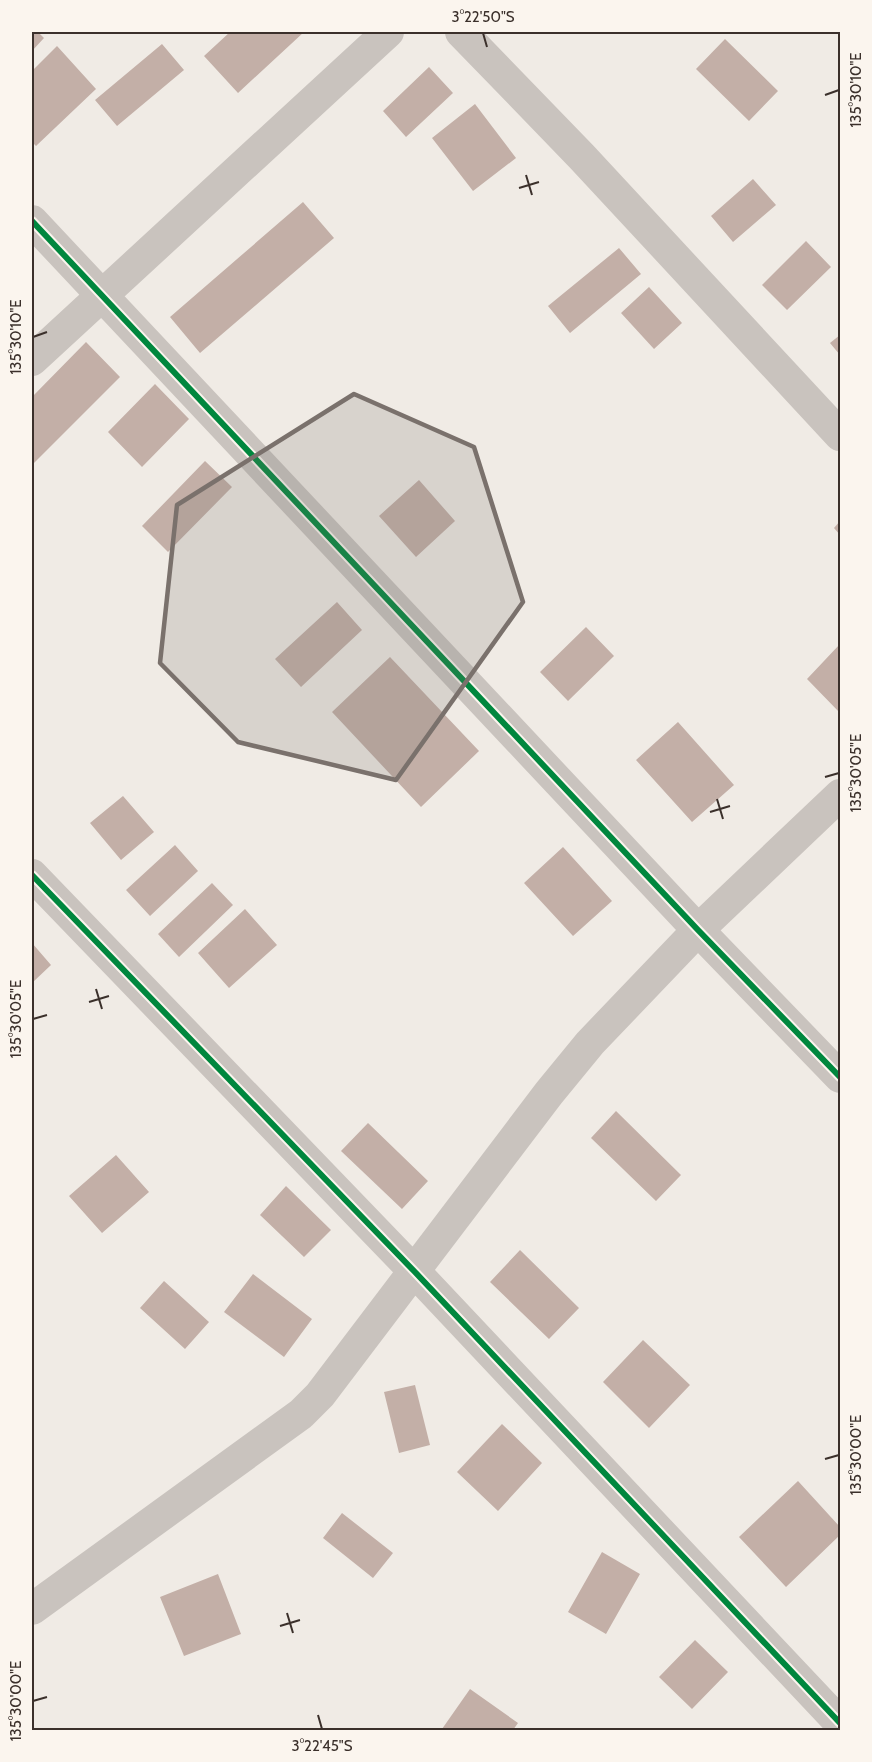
<svg xmlns="http://www.w3.org/2000/svg" width="872" height="1762" font-family="Cabin,sans-serif">
<style>
.building{fill:#c3afa7}
.lines{fill:none;stroke-linecap:round;stroke-linejoin:round}
.street{stroke:#c9c3be;stroke-width:32}
.cycleway-casing{stroke:#fbf5ee;stroke-width:10}
.cycleway{stroke:#00873e;stroke-width:6}
.marked{fill:#7a716c;fill-opacity:0.2;stroke:#7a716c;stroke-width:4.5;stroke-linejoin:round}
.ticks{fill:none;stroke:#3b302b;stroke-width:2}
.neatline{fill:none;stroke:#3b302b;stroke-width:2}
.ticks-label{font-size:15px;text-anchor:middle;fill:#3b302b}
</style>
<rect width="100%" height="100%" fill="#f0ebe5"/>
<path class="building" d="M32,32H38L44,38L32,51Z
M230,32H304L238,93L204,56Z
M725,39L778,91L749,121L696,69Z
M162,44L184,70L117,126L95,100Z
M57,46L96,89L36,146L32,142V71Z
M429,67L453,93L406,137L383,111Z
M475,104L516,158L473,191L432,138Z
M753,179L776,205L733,242L711,216Z
M303,202L334,238L200,353L170,317Z
M806,241L831,267L787,310L762,285Z
M619,248L641,274L570,333L548,306Z
M649,287L682,323L654,349L621,313Z
M840,335V355L830,343Z
M86,342L120,377L32,465V397Z
M155,384L189,419L142,467L108,432Z
M205,461L232,487L168,552L142,526Z
M419,480L455,521L416,557L379,516Z
M840,521V535L834,528Z
M337,602L362,630L301,687L275,659Z
M586,627L614,656L568,701L540,672Z
M840,644V713L807,679Z
M390,657L479,751L421,807L332,712Z
M678,722L734,785L692,822L636,760Z
M123,796L154,832L121,860L90,823Z
M175,845L198,871L150,916L126,890Z
M563,847L612,901L573,936L524,883Z
M212,883L233,905L179,957L158,934Z
M245,909L277,945L229,988L198,953Z
M32,943L51,965L32,983Z
M616,1111L681,1175L656,1201L591,1138Z
M368,1123L428,1181L402,1209L341,1151Z
M116,1155L149,1192L102,1233L69,1196Z
M286,1186L331,1230L304,1257L260,1215Z
M520,1250L579,1308L549,1339L490,1282Z
M253,1274L312,1319L284,1357L224,1312Z
M164,1281L209,1322L185,1349L140,1308Z
M643,1340L690,1385L649,1428L603,1382Z
M415,1385L430,1445L399,1453L384,1392Z
M502,1424L542,1463L498,1511L457,1472Z
M798,1481L840,1527V1535L786,1587L739,1537Z
M342,1513L393,1553L373,1578L323,1538Z
M602,1552L640,1574L606,1634L568,1612Z
M218,1574L241,1634L184,1656L160,1597Z
M695,1640L728,1672L692,1709L659,1677Z
M470,1689L518,1723L513,1730H444L442,1729Z"/>
<g class="lines">
<path class="street" d="M461,32L582,157L840,435
M32,221L698,930L840,1077
M32,360L388,32
M32,875L414,1271L840,1723
M32,1609L301,1414L320,1395L549,1093L590,1043L698,930L840,795"/>
<defs>
<path id="cycleway" d="M32,221L698,930L840,1077
M32,875L414,1271L840,1723"/>
</defs>
<use href="#cycleway" class="cycleway-casing"/>
<use href="#cycleway" class="cycleway"/>
</g>
<path class="marked" d="M354,394L474,447L523,602L396,780L238,742L160,663L177,505Z"/>
<path class="ticks" d="M483,33L487,47M825,95L839,90M526,175L532,195M519,188L539,182M33,337L47,332M825,777L839,773M717,799L723,819M710,812L730,806M96,989L102,1009M89,1002L109,996M33,1019L47,1015M825,1459L839,1455M287,1613L293,1633M280,1626L300,1620M33,1701L47,1697M318,1715L322,1729"/>
<rect width="872" height="1762" fill="none" stroke="#fbf5ee" stroke-width="66"/>
<rect x="33" y="33" width="806" height="1696" class="neatline"/>
<g class="ticks-label">
<text x="483" y="22">3°22'50"S</text>
<text transform="translate(856 90) rotate(-90)" y="5">135°30'10"E</text>
<text transform="translate(16 337) rotate(-90)" y="5">135°30'10"E</text>
<text transform="translate(856 773) rotate(-90)" y="5">135°30'05"E</text>
<text transform="translate(16 1019) rotate(-90)" y="5">135°30'05"E</text>
<text transform="translate(856 1455) rotate(-90)" y="5">135°30'00"E</text>
<text transform="translate(16 1701) rotate(-90)" y="5">135°30'00"E</text>
<text x="322" y="1751">3°22'45"S</text>
</g>
</svg>
